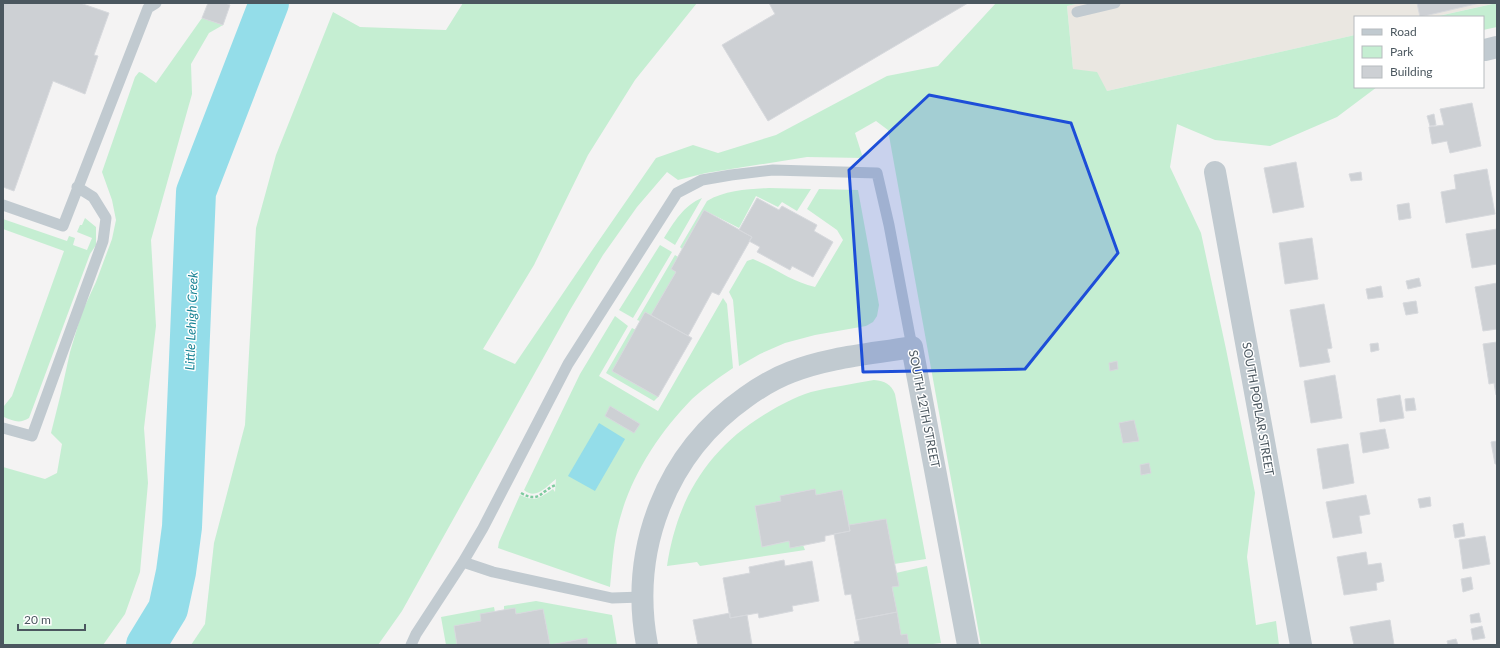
<svg xmlns="http://www.w3.org/2000/svg" width="1500" height="648" font-family="Lato,sans-serif">
<style>
.commercial{fill:#eae7e1}
.green{fill:#c5eed2}
.water{fill:#94dde9}
.lines{fill:none;stroke-linecap:round;stroke-linejoin:round}
.river{stroke:#94dde9;stroke-width:40}
.building{fill:#cdd0d4;stroke:#d7d9dd}
.path{stroke:#7ecb9f;stroke-width:2.5;stroke-dasharray:3 2;stroke-linecap:butt}
.service{stroke:#c1cad0;stroke-width:11}
.minor{stroke:#c1cad0;stroke-width:22}
.marked{fill:#1d4ed8;fill-opacity:0.2;stroke:#1d4ed8;stroke-width:3;stroke-linejoin:round}
.labels{text-anchor:middle;stroke-width:3;stroke-linejoin:round;paint-order:stroke}
.street-label{font-size:12px;fill:#4b575f;stroke:#fff}
.water-label{font-size:13px;font-style:italic;fill:#148092;stroke:#fff}
</style>
<rect width="100%" height="100%" fill="#f4f3f3"/>
<path class="commercial" d="M1080,3H1496L1434,17H1355V35L1107,91L1073,69L1067,6Z"/>
<path class="green" d="M463,3H697L635,80L588,155L534,265L483,349L515,364L593,249L656,158L693,145L718,153L776,135L887,76L938,66L996,3H1080L1067,6L1073,69L1097,72L1107,91L1355,35V87H1377L1337,117L1270,146L1215,140L1177,124L1170,167L1201,233L1226,349L1255,493L1247,557L1256,625L1276,621L1279,645H981L888,130L876,121L855,133L863,158L807,157L706,173L678,180L667,172L637,207L603,255L570,310L402,611L378,645H191L205,624L214,543L245,425L256,228L276,155L333,12L360,27L446,30Z
M1497,3V27L1483,30V17H1434Z
M202,18L223,25L209,33L191,64L192,94L151,240L156,326L144,428L148,483L140,572L125,614L103,645H3V467L45,479L57,473L62,444L51,433L61,393L70,352L82,312L96,282L112,239L116,220L112,200L102,172L135,77L139,72L142,73L156,83Z
M769,188L811,189L797,211L782,202L778,207L756,196L739,228L704,210L682,249L680,247L707,201C725,190 749,189 769,188Z
M819,189L858,190L879,305L877,316L873,322L866,326L815,335L785,343L760,354L739,366L733,300L729,292L747,261L753,259C775,268 792,282 815,287L843,240L837,230L807,209Z
M702,198L675,245L664,238C674,222 684,205 702,198Z
M85,218L96,227V245L90,254L29,418C20,424 13,421 4,417V406L12,396L64,251L3,229V219L67,241L69,236L75,238L73,245L87,250L92,238L77,232L80,225H82Z
M660,245L672,252L633,318L619,310Z
M675,255L678,257L671,269L676,272L651,315L645,312L640,321L637,320Z
M723,298L727,304L733,368C720,377 704,388 692,399C657,435 628,480 617,530C613,548 612,569 610,587L498,548L499,542L520,495C536,502 538,499 553,489L555,492L556,479C546,487 536,500 524,490L580,374L615,316L628,326L599,376L658,411Z
M632,328L636,330L612,371L658,397L654,401L606,373Z
M874,380C885,381 891,384 895,394L926,559L894,564L886,519L849,525L842,490L816,495L814,489L781,496V501L755,507L762,547L789,541L790,548L803,545L805,550L700,566L697,562L667,566C677,499 708,448 767,413C780,405 795,397 811,392C831,387 853,384 874,380Z
M927,566L941,643L925,645H909L907,634L901,635L892,587L898,586L896,573Z
M536,601L612,615L617,645H588L586,638L550,645L543,609L516,614L515,608L504,610V606Z
M494,607L495,612L481,621L454,626L457,645H446L441,617Z"/>
<path class="water" d="M599,423L625,439L595,491L568,476Z"/>
<g class="lines">
<path class="river" d="M146,645L168,609L176,572L182,527L196,192L269,3"/>
</g>
<path class="building" d="M3,3H80L109,13L94,55L98,56L85,94L53,81L14,191L3,187Z
M208,3H225L230,5L223,25L202,18Z
M769,3H968L768,121L722,45L775,14Z
M1417,3H1480L1420,17Z
M1472,103L1481,146L1450,153L1447,141L1432,144L1429,127L1444,125L1440,109Z
M1434,114L1436,125L1430,126L1427,116Z
M1296,162L1304,207L1273,213L1264,168Z
M1487,169L1495,214L1446,223L1441,192L1456,189L1454,175Z
M1361,172L1362,180L1351,181L1349,174Z
M757,198L779,210L782,206L817,225L814,231L833,242L813,277L792,266L790,270L757,252L760,247L749,241L752,237L739,230Z
M1409,203L1411,218L1399,220L1397,205Z
M704,210L752,237L719,295L712,292L688,336L651,315L676,272L671,269Z
M1497,229V264L1472,268L1466,234Z
M1312,238L1318,279L1285,284L1279,243Z
M1419,278L1421,286L1408,289L1406,281Z
M1497,283V329L1483,331L1475,287Z
M1381,286L1383,297L1368,299L1366,289Z
M1416,301L1418,313L1406,315L1403,303Z
M1324,304L1332,348L1327,349L1330,362L1300,367L1290,310Z
M645,312L692,338L658,397L612,371Z
M1497,342V395H1496L1494,383L1489,384L1483,344Z
M1378,343L1379,350L1371,352L1370,344Z
M1117,361L1118,369L1110,371L1109,363Z
M1335,375L1342,418L1311,423L1304,381Z
M1400,395L1404,418L1380,422L1377,399Z
M1414,398L1416,410L1406,411L1405,399Z
M610,406L640,424L634,433L605,416Z
M1134,420L1139,441L1123,443L1119,423Z
M1385,429L1389,448L1363,453L1360,433Z
M1497,441V464H1495L1491,442Z
M1348,444L1354,483L1323,489L1317,449Z
M1149,463L1151,473L1141,475L1140,465Z
M815,489L816,495L842,490L850,531L825,536V541L790,548L789,541L762,547L755,506L781,501L780,496Z
M1366,495L1370,514L1359,516L1362,533L1333,538L1326,502Z
M1430,497L1431,506L1420,508L1418,499Z
M886,519L899,586L892,587L897,612L856,620L851,594L845,595L834,534L850,531L849,525Z
M1463,523L1465,536L1455,538L1453,525Z
M1485,536L1490,564L1463,569L1459,540Z
M1366,552L1368,565L1381,563L1384,581L1376,583L1377,590L1344,595L1337,557Z
M784,560L785,566L812,561L819,601L792,606L793,611L759,618L758,613L730,618L723,578L750,573L749,567Z
M1471,577L1473,589L1463,592L1461,579Z
M515,608L516,614L543,609L550,645H457L454,626L481,621L480,614Z
M897,612L901,635L907,634L909,645H855L854,642L860,641L856,620Z
M730,613V618L747,615L752,645H698L693,620Z
M1479,613L1481,622L1471,623L1470,615Z
M1390,620L1394,645H1354L1350,627Z
M1482,626L1485,638L1473,640L1471,629Z
M587,638L588,645H550Z
M1456,639L1458,645H1448L1447,641Z"/>
<g class="lines">
<path class="path" d="M521,493C540,504 541,490 556,485"/>
<path class="service" d="M1077,12L1115,3
M3,205L63,226L148,8L156,3
M3,428L32,436L103,241L106,218L93,197L77,187
M463,562L493,572L612,598L642,597
M411,645L416,634L463,562L483,528L568,364L677,193L702,180L731,175L773,170L877,173L889,225L912,347"/>
<path class="minor" d="M1485,50L1497,47
M1215,172L1301,645
M647,645C629,549 666,453 746,397C760,387 775,378 791,372C829,357 872,354 912,347L968,645"/>
</g>
<path class="marked" d="M929,95L1071,123L1118,253L1025,369L863,372L849,170Z"/>
<g class="labels">
<g class="street-label">
<text transform="translate(924 409) rotate(79)" y="4">SOUTH 12TH STREET</text>
<text transform="translate(1258 409) rotate(80)" y="4">SOUTH POPLAR STREET</text>
</g>
<g class="water-label">
<text transform="translate(191 321) rotate(-88)" y="5">Little Lehigh Creek</text>
</g>
</g>
<rect width="1500" height="648" fill="none" stroke="#4b575f" stroke-width="8"/>
<rect x="1354" y="16" width="130" height="72" fill="#ffffff" stroke="#b7bcbf"/>
<rect x="1362" y="29" width="20" height="6" fill="#c1cad0" stroke="#b7bcbf"/>
<text x="1390" y="36" font-size="12" fill="#4b575f">Road</text>
<rect x="1362" y="46" width="20" height="12" fill="#c5eed2" stroke="#b7bcbf"/>
<text x="1390" y="56" font-size="12" fill="#4b575f">Park</text>
<rect x="1362" y="66" width="20" height="12" fill="#cdd0d4" stroke="#b7bcbf"/>
<text x="1390" y="76" font-size="12" fill="#4b575f">Building</text>
<path d="M18 624v6h67v-6" fill="none" stroke="#4b575f" stroke-width="2"/>
<text x="24" y="624" font-size="12" fill="#4b575f" stroke="#ffffff" stroke-width="3" paint-order="stroke">20 m</text>
</svg>
